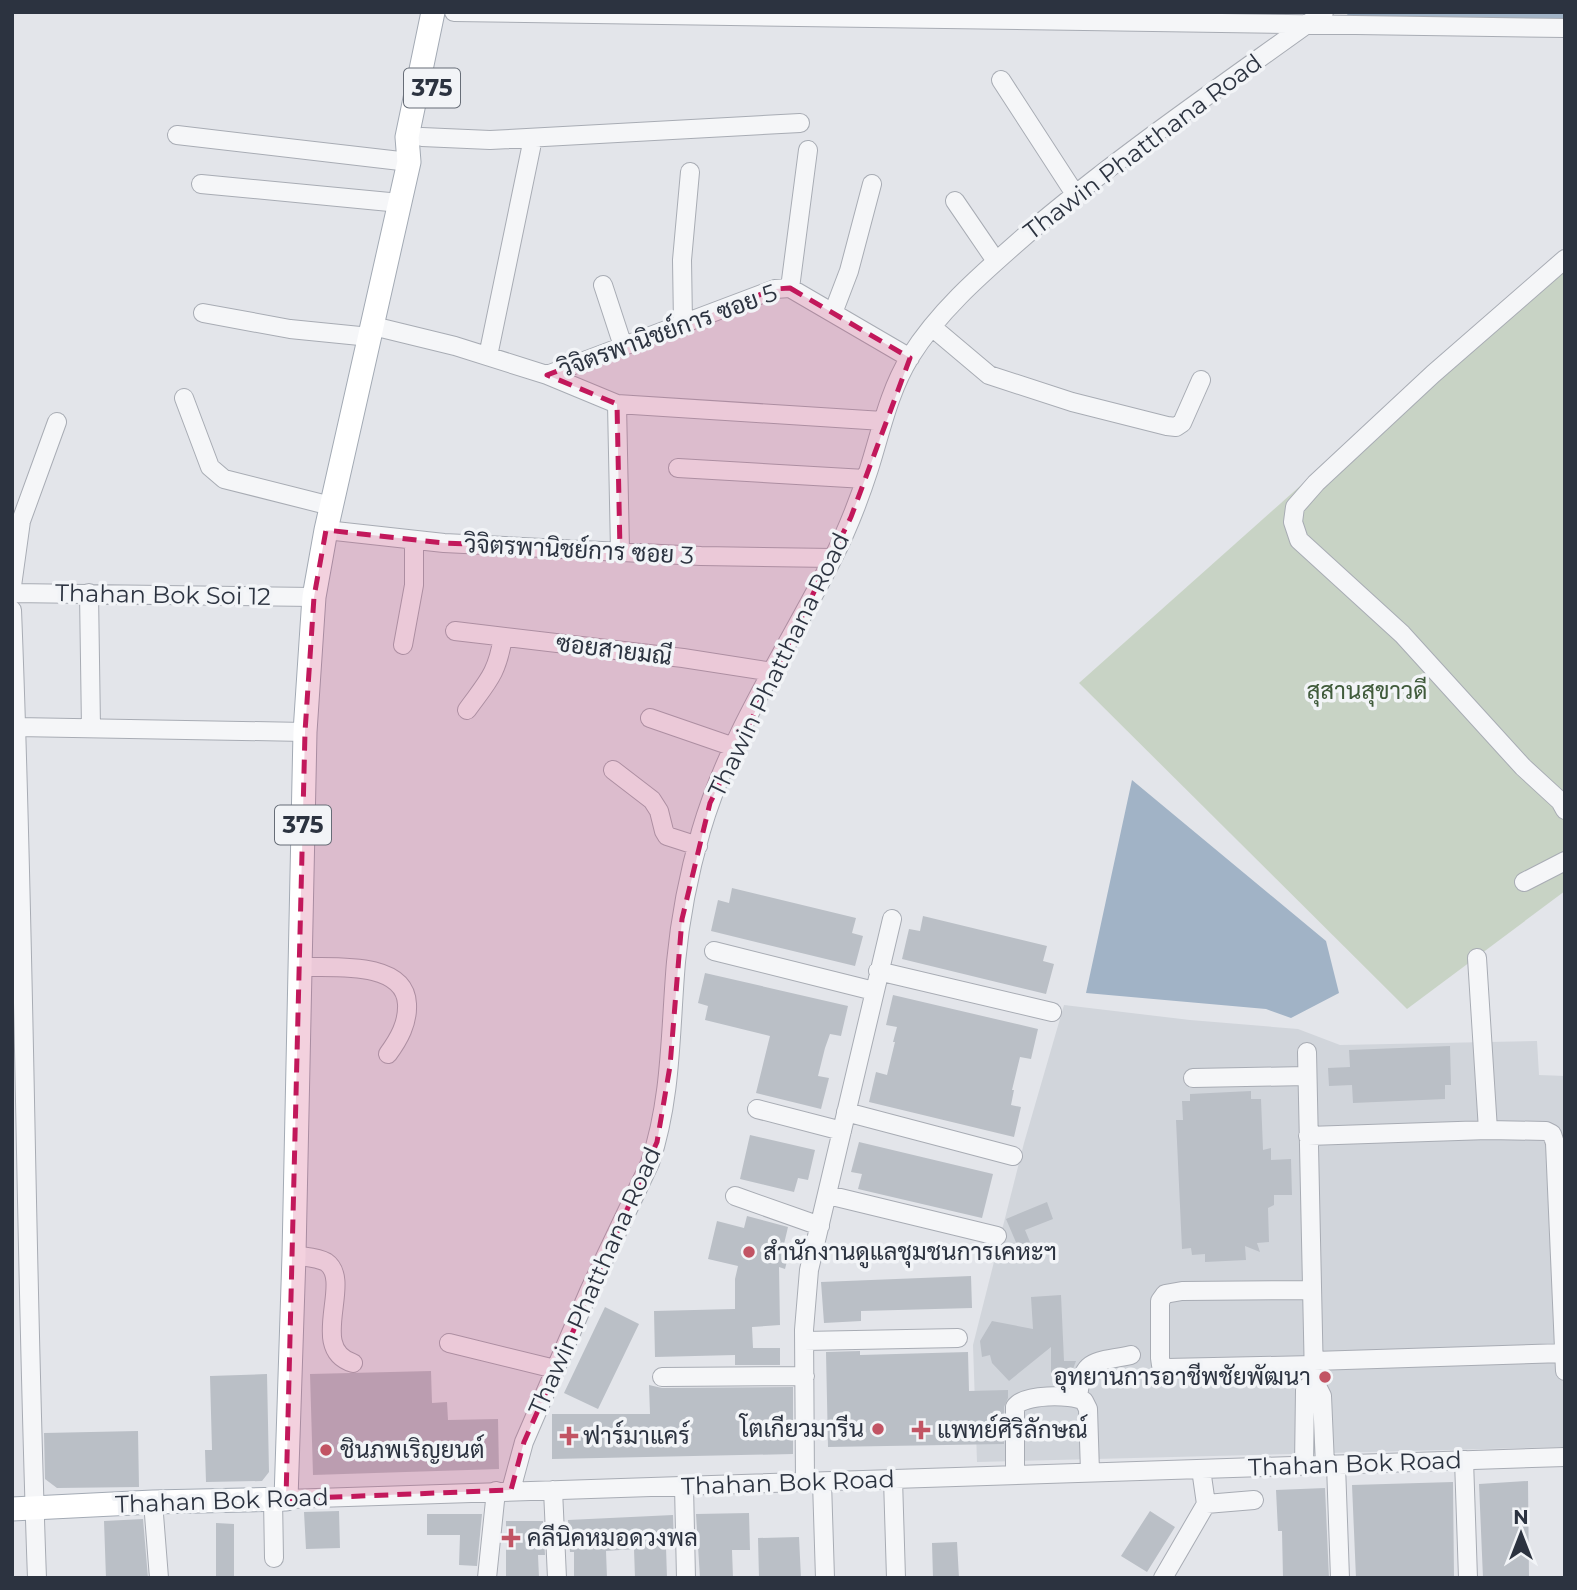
<svg xmlns="http://www.w3.org/2000/svg" width="1577" height="1590" font-family="Montserrat,Sarabun,sans-serif">
<style>
.built{fill:#d1d5db}
.green{fill:#c8d3c5}
.water{fill:#a1b3c6}
.lines{fill:none;stroke-linecap:round;stroke-linejoin:round}
.canal{stroke:#a1b3c6;stroke-width:18}
.building{fill:#babfc6}
.minor-casing{stroke:#a8acb4;stroke-width:20}
.major-casing{stroke:#a3aab4;stroke-width:25}
.minor{stroke:#f5f6f8;stroke-width:18}
.major{stroke:#fff;stroke-width:23}
.marked{fill:#c2185b;fill-opacity:0.2;stroke:#c2185b;stroke-width:5;stroke-dasharray:14 9;stroke-linejoin:round}
.poi-dot{fill:#c25464;stroke:#f2f4f7;stroke-width:2.5}
.labels{text-anchor:middle;stroke-width:7;stroke-linejoin:round;paint-order:stroke}
.shield{fill:#f2f4f7;stroke:#676d77;stroke-width:2}
.shield-label{font-size:23px;font-weight:bold;fill:#2c3340}
.street-label{font-size:24px;fill:#2c3340;stroke:#f2f4f7}
.park-label{font-size:24px;fill:#405b3b;stroke:#f2f4f7}
.poi-label{font-size:24px;fill:#2c3340;stroke:#f2f4f7;text-anchor:start}
</style>
<rect width="100%" height="100%" fill="#e3e5ea"/>
<path class="built" d="M1064,1005L1190,1020L1298,1029L1340,1045L1537,1041L1539,1075L1565,1076V1447L977,1462L973,1345L1024,1143Z"/>
<path class="green" d="M1565,250V891L1407,1009L1079,683Z"/>
<path class="water" d="M1132,780L1326,941L1339,993L1291,1018L1266,1009L1086,993Z"/>
<g class="lines">
<path class="canal" d="M1356,13L1565,15"/>
</g>
<path class="building" d="M732,888L856,918L852,933L863,936L855,966L711,931L718,900L729,903Z
M923,916L1047,946L1043,961L1054,964L1046,994L902,959L909,929L920,931Z
M705,973L848,1006L841,1036L830,1034L825,1048L818,1076L829,1078L821,1109L756,1093L770,1036L705,1020L708,1006L698,1003Z
M893,995L1038,1029L1031,1059L1020,1057L1012,1090H1014L1011,1105L1021,1107L1014,1137L869,1102L876,1072L887,1075L895,1042H893L897,1027L886,1025Z
M1450,1046L1451,1085H1445V1099L1353,1103L1352,1085L1329,1086L1328,1068L1350,1067L1349,1050Z
M1251,1091V1099H1261L1263,1150L1271,1148V1160L1291,1159L1292,1195H1274V1205L1268,1208L1269,1242L1257,1243L1260,1252L1245,1246L1246,1260L1205,1262V1254L1192,1255L1191,1248L1182,1249L1176,1120H1183L1182,1101H1190V1094Z
M750,1135L815,1150L808,1180L798,1178L794,1192L740,1179Z
M859,1142L993,1174L982,1218L858,1189L862,1174L851,1172Z
M1047,1202L1053,1219L1025,1230L1030,1242L1018,1247L1006,1219Z
M747,1216L788,1227L784,1244L791,1245L785,1269L779,1267L780,1325L752,1327L753,1348H780V1365H735V1355L655,1357L654,1311L735,1309V1279L738,1266L708,1259L717,1221L744,1228Z
M971,1276L972,1308L861,1311V1321L824,1323L821,1282Z
M1061,1295L1064,1361H1076L1070,1377H1051V1347L1009,1381L992,1363L990,1355L982,1357L980,1341L992,1321L1033,1329L1031,1297Z
M605,1307L639,1324L598,1409L564,1393Z
M860,1351V1355L968,1352L969,1391L1008,1390V1398L1004,1407V1444L828,1447L826,1352Z
M431,1371L432,1403L447,1402L448,1420L498,1419L499,1469L313,1475L310,1374Z
M267,1374L269,1472L262,1481L206,1482L205,1450H212L210,1376Z
M649,1385L662,1388L793,1387V1454L552,1459V1414H650Z
M138,1431L139,1487L57,1488L45,1479L44,1433Z
M1528,1481L1529,1578H1483L1479,1484Z
M1453,1482L1454,1578H1356L1352,1485Z
M1325,1488L1329,1578H1283L1282,1531H1278L1276,1490Z
M339,1511L340,1548L306,1549L304,1512Z
M1150,1511L1175,1527L1147,1572L1121,1556Z
M749,1513L750,1550H732L733,1578H700L696,1514Z
M427,1514H482L477,1566L459,1565L460,1535H427Z
M673,1515L674,1547H666L667,1578H635L634,1549L606,1551L607,1578H574V1552H570L568,1520Z
M143,1519L148,1578H106L104,1521Z
M506,1521H543L545,1555H538L539,1578H506Z
M216,1523L234,1524V1578H216Z
M799,1537L801,1578H759L758,1538Z
M957,1542L959,1578H933L932,1543Z"/>
<g class="lines">
<defs>
<path id="minor" d="M454,12L1565,28
M1001,80L1075,194
M177,135L409,162
M422,137L490,140L800,123
M201,184L400,203
M955,201L996,261
M1565,259L1433,374L1316,483L1295,507L1293,522L1299,540L1402,634L1523,767L1560,801L1565,810
M603,285L623,346
M790,288L808,150
M203,313L290,329L370,337
M833,313L849,271L872,184
M683,323L682,260L690,172
M373,326L455,346L547,375L775,289L790,288L910,358
M932,327L989,375L1072,402L1167,426L1176,427L1182,423L1201,380
M488,356L531,148
M547,375L617,404L620,551
M184,398L210,467L224,479L331,506
M617,404L883,421
M678,468L865,479
M326,530L444,543L701,556L833,558
M12,586L21,521L57,422
M12,593L314,597
M89,593L91,728
M12,610C25,932 25,1255 37,1578
M455,631L683,658L773,672
M403,645L414,585V540
M467,710C488,681 497,674 503,637
M650,718L734,747
M17,727L305,732
M613,770L652,800L659,811L664,831L667,836L698,846
M1524,882L1565,861
M714,951L874,991
M1477,958L1488,1130
M300,967C331,968 405,960 407,1004C408,1023 399,1039 388,1054
M878,971L1052,1012
M1307,1052L1314,1380L1322,1396L1325,1465
M1193,1078L1307,1076
M757,1109L842,1131
M846,1112L1013,1156
M1308,1136L1488,1130L1546,1131L1552,1134L1555,1143L1565,1371
M828,1195L997,1236
M735,1196L820,1226
M294,1255C304,1257 317,1257 326,1262C354,1281 307,1349 353,1363
M1312,1290L1182,1291L1165,1294L1160,1301V1358L1161,1365L1167,1368L1314,1365
M804,1341L958,1338
M449,1343L555,1369
M1314,1361L1564,1353
M662,1377L805,1376
M1078,1398C1082,1357 1095,1363 1131,1355
M1464,1460L1468,1578
M1336,1465L1340,1578
M1304,1466L1305,1390L1314,1380
M1015,1475V1407C1023,1394 1071,1394 1084,1401L1088,1409L1090,1472
M893,1479L896,1578
M805,1482L804,1330L809,1270L892,919
M822,1482L825,1578
M684,1486L686,1578
M511,1490L524,1442L590,1289L650,1163C672,1097 670,1031 676,962C680,919 689,873 701,831C729,735 787,649 832,560C847,531 859,500 869,469C881,431 889,391 910,357C940,309 984,272 1026,235C1120,155 1223,85 1324,12
M553,1490L557,1578
M273,1499L274,1558
M286,1499L1565,1457
M153,1502L159,1578
M1206,1504L1254,1500
M487,1578L496,1491
M1163,1578L1206,1504L1201,1469"/>
<path id="major" d="M12,1509L153,1502L286,1499L294,1255L305,732L314,597L326,530L409,162L407,137L433,12"/>
</defs>
<use href="#minor" class="minor-casing"/>
<use href="#major" class="major-casing"/>
<use href="#minor" class="minor"/>
<use href="#major" class="major"/>
</g>
<path class="marked" d="M790,288L910,358L851,517L710,803L682,919L670,1066L657,1142L524,1442L511,1490L286,1499L305,732L314,597L326,530L444,543L620,551L617,404L547,375L775,289Z"/>
<g class="poi-dot">
<circle cx="749" cy="1252" r="7"/>
<circle cx="1325" cy="1377" r="7"/>
<circle cx="878" cy="1429" r="7"/>
<path d="M917.5 1419.5h7v7h7v7h-7v7h-7v-7h-7v-7h7z"/>
<path d="M565.5 1425.5h7v7h7v7h-7v7h-7v-7h-7v-7h7z"/>
<circle cx="326" cy="1450" r="7"/>
<path d="M507.5 1527.5h7v7h7v7h-7v7h-7v-7h-7v-7h7z"/>
</g>
<g class="labels">
<g class="shield">
<rect x="404" y="68.5" width="56" height="39" rx="5"/>
<rect x="275" y="805.5" width="56" height="39" rx="5"/>
</g>
<g class="shield-label">
<text x="432" y="96">375</text>
<text x="303" y="833">375</text>
</g>
<g class="street-label">
<text transform="translate(1143 147) rotate(-37)" y="8">Thawin Phatthana Road</text>
<text transform="translate(668 331) rotate(-20)" y="8">วิจิตรพานิชย์การ ซอย 5</text>
<text transform="translate(579 550) rotate(3)" y="8">วิจิตรพานิชย์การ ซอย 3</text>
<text transform="translate(163 595) rotate(1)" y="8">Thahan Bok Soi 12</text>
<text transform="translate(614 650) rotate(7)" y="8">ซอยสายมณี</text>
<text transform="translate(779 665) rotate(-64)" y="8">Thawin Phatthana Road</text>
<text transform="translate(595 1281) rotate(-66)" y="8">Thawin Phatthana Road</text>
<text transform="translate(1355 1464) rotate(-2)" y="8">Thahan Bok Road</text>
<text transform="translate(788 1483) rotate(-2)" y="8">Thahan Bok Road</text>
<text transform="translate(222 1501) rotate(-2)" y="8">Thahan Bok Road</text>
</g>
<g class="park-label">
<text x="1367" y="699">สุสานสุขาวดี</text>
</g>
<g class="poi-label">
<text x="763" y="1260">สำนักงานดูแลชุมชนการเคหะฯ</text>
<text x="1311" y="1385" text-anchor="end">อุทยานการอาชีพชัยพัฒนา</text>
<text x="864" y="1437" text-anchor="end">โตเกียวมารีน</text>
<text x="937" y="1438">แพทย์ศิริลักษณ์</text>
<text x="583" y="1444">ฟาร์มาแคร์</text>
<text x="340" y="1458">ชินภพเริญยนต์</text>
<text x="527" y="1546">คลีนิคหมอดวงพล</text>
</g>
</g>
<rect width="1577" height="1590" fill="none" stroke="#2c3340" stroke-width="28"/>
<g transform="translate(1521 1534)" stroke="#f2f4f7" stroke-width="5" paint-order="stroke">
<path d="M0-5L12 26L0 18L-12 26Z" fill="#2c3340"/>
<text y="-10" font-size="19" font-weight="bold" text-anchor="middle" fill="#2c3340">N</text>
</g>
</svg>
